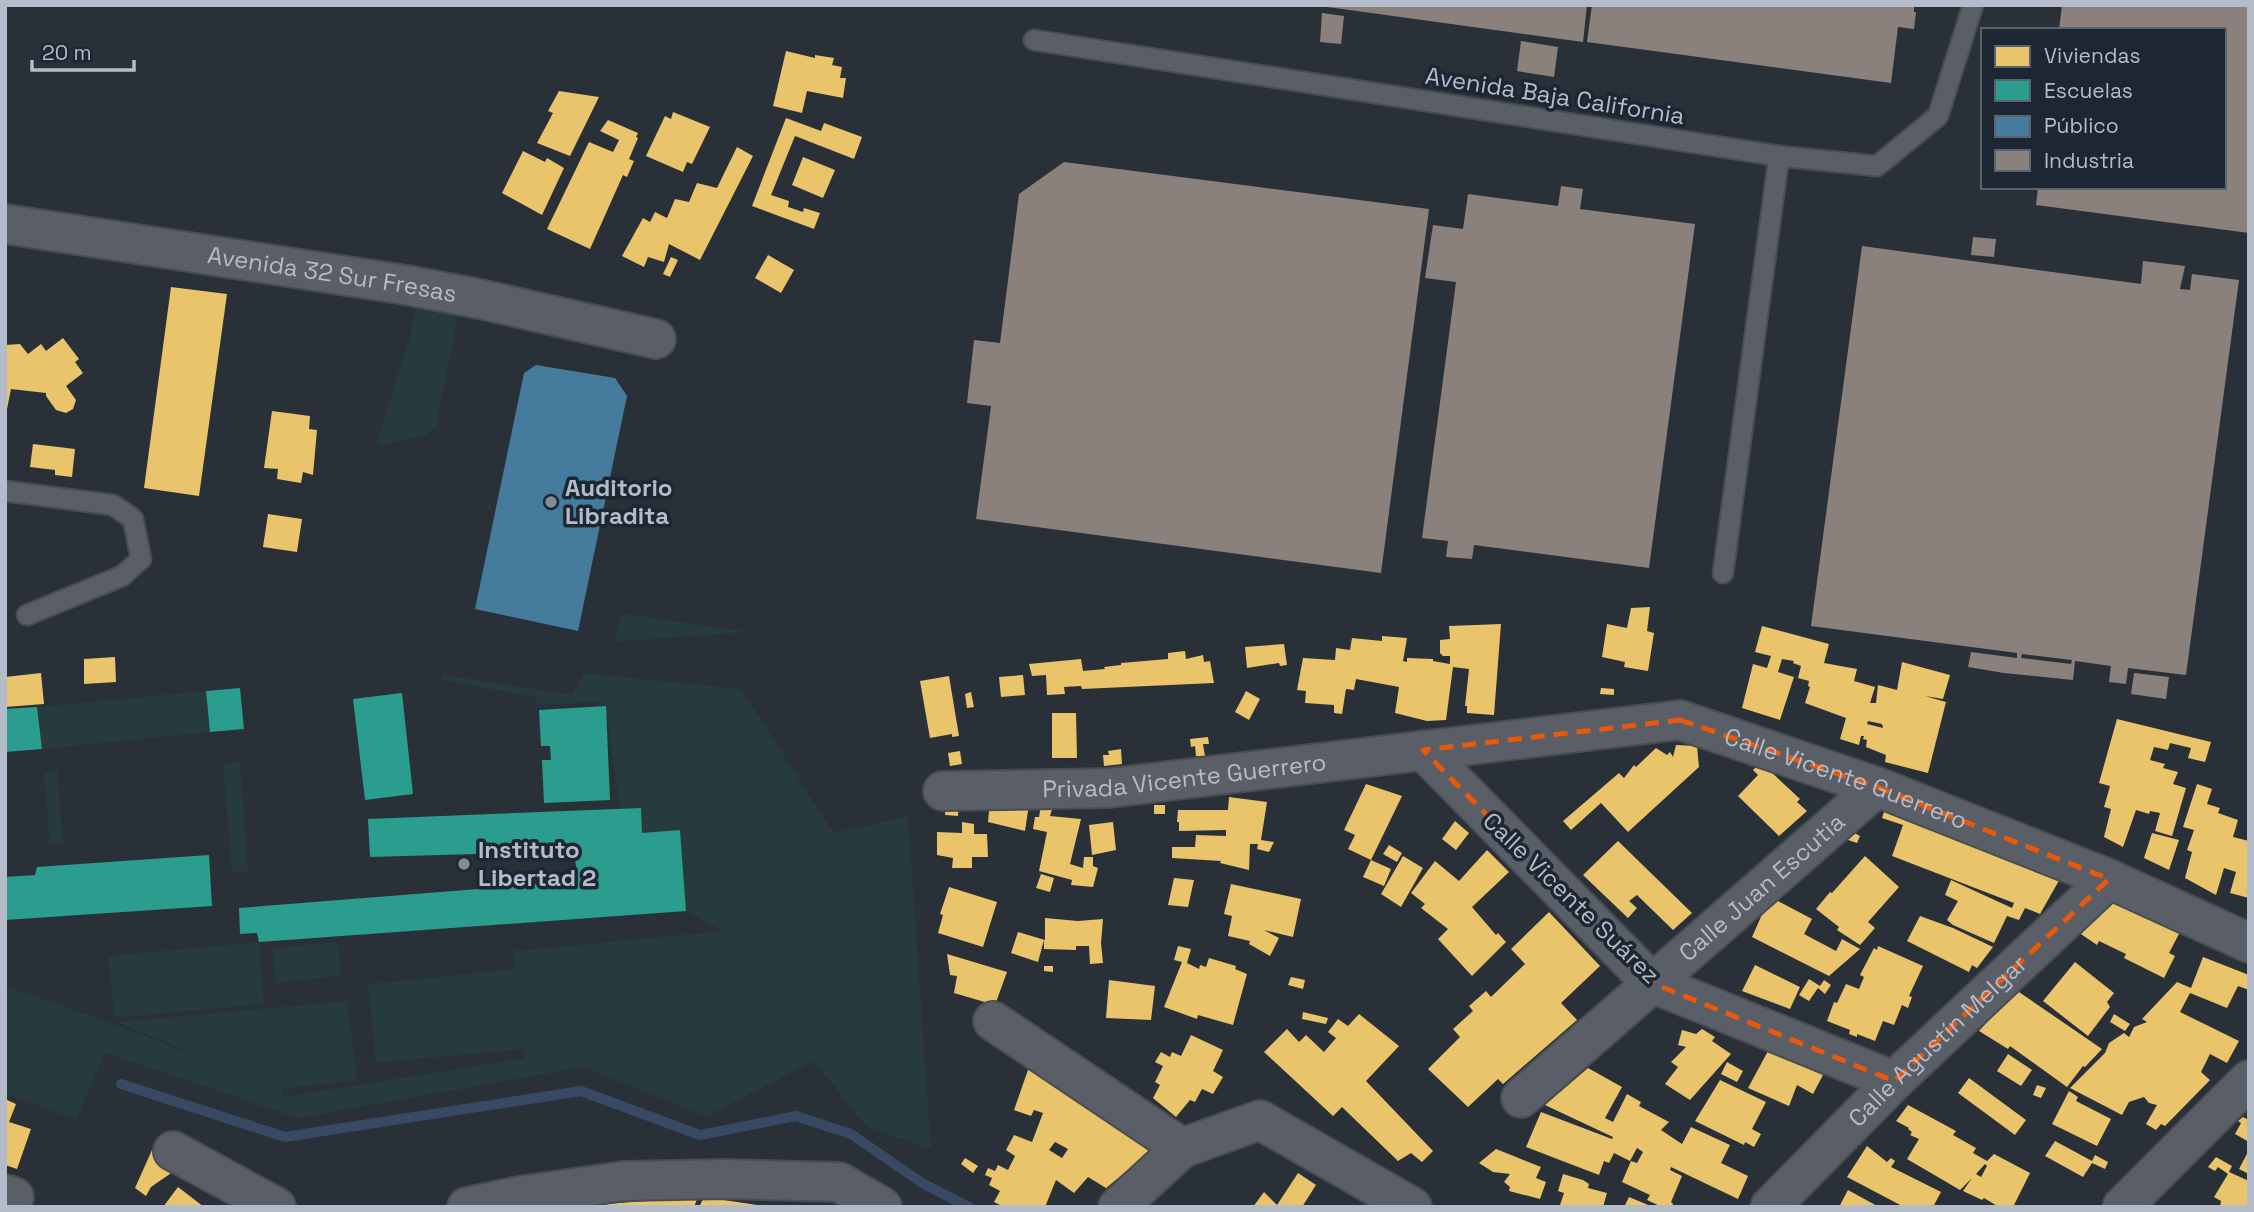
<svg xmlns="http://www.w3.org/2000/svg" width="2254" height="1212" font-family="'Space Grotesk',sans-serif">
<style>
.green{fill:#273a3e}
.homes{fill:#e9c46a;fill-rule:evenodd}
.schools{fill:#2a9d8f}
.public{fill:#457b9d}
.industry{fill:#8a817c;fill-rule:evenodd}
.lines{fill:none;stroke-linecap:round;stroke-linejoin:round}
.stream{stroke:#384963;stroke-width:10}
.service-casing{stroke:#484c53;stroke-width:23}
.minor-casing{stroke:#484c53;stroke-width:42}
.service{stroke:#5a5e66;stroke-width:19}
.minor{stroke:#5a5e66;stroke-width:38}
.marked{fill:none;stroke:#e8590c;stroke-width:5;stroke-dasharray:14 9;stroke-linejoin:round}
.poi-dot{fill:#848b96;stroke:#1d2633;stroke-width:2.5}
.labels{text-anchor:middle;stroke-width:7;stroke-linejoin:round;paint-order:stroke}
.street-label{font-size:24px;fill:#b4bcc9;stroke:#1d2633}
.poi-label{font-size:24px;font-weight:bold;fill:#b4bcc9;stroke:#1d2633;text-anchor:start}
</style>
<rect width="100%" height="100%" fill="#2a3038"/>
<path class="green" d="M415,309L457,315L454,338L436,427L426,435L384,445L377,441L410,337Z
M622,613L748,632L614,642Z
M583,673L741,689L834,833L908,816L931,1149L867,1127L814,1061L707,1116L583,1067L299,1118L105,1053L76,1120L5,1093V986L108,1022L215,1063L117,1022L347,1001L357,1080L282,1089V1097L525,1058L522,1049L376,1063L368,984L515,969L514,951L723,931L686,911L680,830L642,833L641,808L620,809L605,706L599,702L536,705L535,697L441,680L443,675L573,695Z
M206,691L210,732L42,749L37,707Z
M240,762L248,871L232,872L223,764Z
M57,770L63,843L50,844L44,772Z
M259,942L264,1004L115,1018L108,956Z
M338,942L341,976L276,983L272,948Z"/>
<path class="homes" d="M786,51L815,58V55L834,58L832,65L842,67L840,78H846L843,98L807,91L802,113L773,106Z
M559,91L599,97L570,156L537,143L553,113L548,111Z
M673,112L710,127L692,164L687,162L683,172L646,156L665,116L671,119Z
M786,118L821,131L824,123L862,137L854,159L795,136L771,195L789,201L788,207L803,212L804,208L820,213L814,229L752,206Z
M608,120L638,133L636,137L638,138L629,159L634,161L627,177L623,175L590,249L547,229L589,142L613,152L619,140L600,131Z
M737,147L753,156L700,260L669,244L664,262L648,257L644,267L622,256L643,218L650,222L655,212L667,218L675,199L689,202L697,183L717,188Z
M523,151L545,162L547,158L564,168L542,215L502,193Z
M803,157L835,170L823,198L792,185Z
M768,255L794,270L781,293L755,278Z
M671,257L678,260L670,277L663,274Z
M171,287L227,294L199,496L144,488Z
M63,338L79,359L75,362L83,373L66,386L76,400L73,409L66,413L56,410L46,396V393L11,389L5,419V345L20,344L28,354L41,344L46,351Z
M272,411L310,416L309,429L317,430L313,475L303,472L301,483L277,479L278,469L264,468Z
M33,444L75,449L72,477L55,475V470L30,467Z
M268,514L302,519L297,552L263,547Z
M1650,607L1647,631L1654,633L1648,671L1624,667L1625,662L1602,657L1607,624L1627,628L1631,608Z
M1501,624L1494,715L1467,713V706H1465L1469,669L1453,667L1446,720L1427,721L1395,713L1399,687L1356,679L1354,690L1346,689L1342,714L1334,713V705L1305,703L1306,691L1297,690L1303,658L1335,660L1336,648L1350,650L1352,638L1382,641V636L1407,638L1403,661L1407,662V658L1433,659V661L1450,664V656H1443L1440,653V640L1450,639L1449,626Z
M1762,626L1829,644L1824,663L1857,669L1854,681L1875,687L1870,703H1876L1878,685L1897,690L1902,662L1950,675L1943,699L1925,696L1946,702L1928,773L1885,762L1886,755L1866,747L1867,740L1863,739L1864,736H1861L1859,745L1840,739L1846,718L1805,703L1810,687L1808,686L1809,681L1798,678L1801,666L1793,663L1794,661L1782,659L1778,672L1794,677L1780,720L1742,708L1753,664L1767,668L1771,656L1755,652ZM1868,721L1882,724L1883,728L1867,724Z
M1284,644L1287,665L1280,666L1279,663L1247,668L1245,647Z
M1185,651L1186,659L1203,655L1204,662L1210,661L1214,683L1082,689L1081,686L1064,687L1065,694L1047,695L1046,675L1032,676L1029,664L1081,659L1083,671L1105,669L1104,667L1121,665V663L1168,659V653Z
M115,657L116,682L84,684V659Z
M41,673L44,704L5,707V677Z
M1023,675L1025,695L1001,697L999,677Z
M949,676L959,736L952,737V734L930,738L920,681Z
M1601,688L1614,689V695L1600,694Z
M1246,691L1260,699L1249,720L1235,712Z
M971,692L974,707L967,708L965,694Z
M1052,713H1076L1077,758H1052Z
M2117,719L2211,742L2205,762L2188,758L2191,748L2170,743L2168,750L2154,747L2150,760L2165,764L2163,768L2178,772L2173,784L2186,788L2172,836L2155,831L2160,813L2150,811L2149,814L2136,810L2123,847L2104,837L2111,809L2104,807L2110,786L2099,783Z
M1208,737L1209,744H1203L1205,756H1196L1195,746L1191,747L1190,739Z
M1676,745L1697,746L1699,767L1628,832L1601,803L1571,830L1563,821L1619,773L1624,778L1634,765L1636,767L1656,748L1667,755L1670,752L1673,757Z
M1121,749L1122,764L1104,766L1103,755H1109L1108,751Z
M960,751L962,764L950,766L948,753Z
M1765,759L1774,767L1770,771L1800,799L1797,802L1807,811L1779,836L1738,796L1758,775L1753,770Z
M1366,784L1402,796L1371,860L1348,849L1355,835L1344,830Z
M2197,784L2212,789L2207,804L2220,808L2218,813L2238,820L2233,837L2249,841V898L2230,893L2236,872L2224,868L2216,895L2185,878L2192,852L2187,850L2194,830L2183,827Z
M1229,797L1267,802L1261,840L1274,842L1269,852L1257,849L1258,844H1250L1249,870L1220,863L1221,861L1172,858V847H1195L1196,835L1226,836V830L1179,831V822H1177L1178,810H1228Z
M990,800L1029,804L1025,831L988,822Z
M946,802H959L958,816L945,815Z
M1887,803L2061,877L2040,914L2025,908L2019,920L2007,916L1994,943L1953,925L1947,920L1958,901L1945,895L1951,880L2012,908L2014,903L1892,856L1903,825L1882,818Z
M1041,805L1053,806L1050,816L1081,819L1070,864L1083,868L1084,857H1093V866L1098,868L1093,887L1071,885L1072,880L1039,871L1047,832L1033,829L1035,817H1039Z
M1154,805H1165V814H1154Z
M1455,821L1469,833L1456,850L1442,839Z
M962,822L974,824V834H987L988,857H972V868H952L953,858L937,855V832L962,833Z
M1113,822L1116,850L1092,855L1089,825Z
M1851,831L1860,836L1857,843L1845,839Z
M2152,833L2179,840L2169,870L2144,858Z
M1618,841L1692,913L1673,930L1637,895L1629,901L1637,908L1628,918L1583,875Z
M1389,845L1402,853L1397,862L1383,854Z
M1487,850L1509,872L1472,907L1496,935L1498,933L1506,942L1472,976L1438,939L1448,929L1421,908L1425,904L1411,893L1435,861L1459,881Z
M1403,856L1423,868L1401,907L1381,894Z
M1865,856L1899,887L1868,922L1875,928L1860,945L1837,930L1839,927L1816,909L1830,892L1832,893Z
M1371,860L1391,869L1384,886L1363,877Z
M1041,874L1054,878L1050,892L1036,888Z
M1174,878L1194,880L1188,907L1168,905Z
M1231,884L1301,899L1293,937L1264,930L1279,938L1270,956L1249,944L1250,941L1228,936L1232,916L1224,914Z
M949,887L997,902L983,947L938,933L943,915L940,914Z
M2112,896L2180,932L2169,953L2175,956L2164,978L2124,958L2126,954L2099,941L2097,945L2075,930Z
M1774,899L1812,919L1804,934L1836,951L1842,939L1860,949L1829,976L1752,937L1764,910Z
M1549,912L1600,966L1561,1003L1577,1020L1503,1084L1498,1079L1468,1107L1428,1069L1460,1037L1453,1029L1473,1011L1469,1006L1486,991L1491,997L1525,964L1511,949Z
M1920,916L1953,928L1993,947L1977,968L1972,965L1969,972L1907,941Z
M1045,918L1078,921L1103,919L1101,943L1103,963L1090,964L1089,946H1076V950L1044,949V940L1038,962L1011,953L1018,932L1045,940Z
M1178,946L1191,949L1187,963L1199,969L1200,965L1206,967L1209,958L1236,966L1235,969L1247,974L1233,1025L1198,1015L1197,1019L1164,1007L1182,962L1174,960Z
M1878,946L1923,966L1909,996L1912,997L1908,1008L1902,1005L1894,1025L1883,1021L1875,1041L1857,1034V1037L1849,1034L1850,1030L1827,1021L1834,1002L1837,1003L1846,984L1859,989L1864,977L1860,975L1874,948L1877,950Z
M947,954L1007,972L995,1005L954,993L957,976L950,975Z
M2203,957L2249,975V990L2238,986L2227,1008L2190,993L2180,1012L2239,1041L2227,1063L2210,1054L2201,1072L2210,1080L2165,1126L2161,1124L2156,1130L2146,1124L2157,1105L2149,1103L2144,1097L2129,1102L2122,1115L2070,1088L2105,1053L2109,1043L2124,1033L2129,1037L2134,1027L2147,1022L2142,1019L2177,982L2191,988Z
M2075,962L2114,993L2107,1002L2110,1007L2088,1036L2043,1001Z
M1755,965L1800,987L1790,1009L1742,991Z
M1044,966H1053V972L1044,971Z
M1291,977L1305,980L1303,989L1288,985Z
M1809,979L1820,986L1824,980L1831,985L1825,994L1818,988L1809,1001L1799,995Z
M1109,980L1155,986L1151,1020L1106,1018Z
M2016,990L2102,1049L2085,1067L2083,1066L2067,1087L2010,1046L2008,1049L1979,1031Z
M1303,1012L1328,1018L1326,1024L1302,1019Z
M1359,1014L1399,1046L1366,1081L1433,1151L1422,1162L1411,1153L1398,1161L1342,1107L1333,1116L1264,1052L1287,1029L1299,1042L1306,1035L1324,1052L1336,1038L1328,1032L1338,1019L1348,1026Z
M2114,1014L2130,1024L2125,1031L2110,1022Z
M1702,1029L1715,1037L1712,1041L1731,1054L1690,1100L1665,1084L1678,1067L1671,1062L1686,1047L1678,1045L1682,1030L1696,1034Z
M1191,1035L1223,1050L1213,1071L1223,1077L1213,1094L1202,1089L1195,1102L1190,1100L1176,1117L1153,1098L1160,1085L1155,1082L1163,1066L1155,1062L1161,1052L1170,1057L1172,1052L1181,1056Z
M1768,1051L1823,1075L1813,1094L1797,1085L1789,1106L1748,1088Z
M2008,1054L2032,1070L2021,1086L1997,1071Z
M1727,1062L1743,1071L1737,1082L1721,1074Z
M1029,1067L1161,1143L1106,1188L1088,1177L1074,1193L1056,1180L1045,1207H1004L994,1202L1000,1191L989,1185L992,1178L985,1175L988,1168L995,1171L998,1165L1008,1170L1015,1156L1006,1150L1014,1135L1032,1142L1043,1113L1034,1110L1031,1116L1014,1110ZM1055,1142L1068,1149L1062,1158L1049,1150Z
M1588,1068L1622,1087L1605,1118L1613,1122L1627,1094L1641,1102L1639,1106L1669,1122L1661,1130L1682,1144L1691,1127L1730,1145L1721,1163L1748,1176L1738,1199L1671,1167L1670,1170L1682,1176L1671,1202L1673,1204L1672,1207H1662L1647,1200L1650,1195L1622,1182L1631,1161L1637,1163L1643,1152L1637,1148L1630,1161L1614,1153L1609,1163L1604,1161L1599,1175L1526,1147L1541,1112L1612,1139L1613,1137L1545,1105Z
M1969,1078L2026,1120L2015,1135L1958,1093Z
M1720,1080L1766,1102L1752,1129L1761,1134L1754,1147L1745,1142L1744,1145L1695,1121Z
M2037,1085L2046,1088L2041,1098L2033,1095Z
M2069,1091L2078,1097L2076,1101L2111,1119L2097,1146L2052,1124Z
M5,1099L16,1104L9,1122L31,1129L17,1169L5,1165Z
M1908,1105L1956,1131L1953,1135L1976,1148L1973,1153L1987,1161L1994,1154L2030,1173L2013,1207H1999L1984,1198L1982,1200L1963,1191L1972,1178L1960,1190L1907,1159L1919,1139L1910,1135L1912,1132L1908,1129L1909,1128L1896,1121ZM1985,1164L1987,1166L1981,1177L1976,1174Z
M2243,1117L2249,1120V1142L2235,1134L2241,1123L2238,1121Z
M2055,1141L2092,1161L2095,1155L2108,1162L2105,1169L2092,1163L2083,1177L2045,1156Z
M1867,1146L1887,1162L1891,1158L1895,1161L1891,1167L1941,1192L1933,1207L1928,1205L1927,1207H1904L1847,1177Z
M1496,1149L1541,1167L1536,1178L1546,1182L1540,1199L1509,1191L1510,1187L1504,1182L1510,1174L1493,1172L1479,1163Z
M152,1150L177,1169L151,1187L146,1196L135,1188Z
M2249,1150V1174L2239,1169Z
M2216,1157L2232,1166L2229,1172L2249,1181V1207H2220L2221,1201L2214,1197L2228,1174L2218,1167L2215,1171L2208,1167Z
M965,1158L978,1166L973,1173L961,1164Z
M1298,1173L1316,1185L1302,1207H1253L1264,1192L1277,1205Z
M1563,1174L1583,1180L1589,1184L1588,1188L1607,1193L1603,1207L1560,1205L1564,1193L1558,1191Z
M178,1187L204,1207H163Z
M1848,1190L1879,1207H1839Z
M698,1197L694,1207H604L607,1204Z
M704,1197L757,1205V1207H699Z
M1629,1197L1653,1207H1624Z"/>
<path class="schools" d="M240,688L244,729L210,732L206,691Z
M402,693L413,794L365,800L353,699Z
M606,706L610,800L544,803L542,760H551L550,746H541L539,710Z
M37,707L42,749L5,752V709Z
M641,808L642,833L680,830L686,911L259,942L257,933L240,934L239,908L578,881L574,851L370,857L368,819Z
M209,855L212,906L5,920V877L35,875L37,867Z"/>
<path class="public" d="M536,365L615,378L627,396L578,631L475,609L524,373Z"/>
<path class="industry" d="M1313,5H1587L1583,42Z
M1592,5H1914V12H1916L1914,29L1898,27L1891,83L1587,42Z
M2062,5H2249V233L2036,205L2038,187H2224V30H2059Z
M1322,13L1344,16L1341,44L1320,42Z
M1521,41L1558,47L1554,77L1517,71Z
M1064,162L1429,209L1381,573L976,519L991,406L967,403L974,340L1000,343L1019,194Z
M1561,186L1583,189L1580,209L1695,224L1649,568L1474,545L1472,559L1446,557L1448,541L1422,538L1456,282L1425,278L1433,225L1463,229L1468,194L1558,206Z
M1973,237L1996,239L1994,257L1971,255Z
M1862,246L2141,284L2143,261L2185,266L2180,289L2190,290L2192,274L2239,280L2186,675L2128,668L2126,684L2109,682L2111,666L2075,661L2073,680L2004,673L1968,667L1971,652L2017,658V653L1811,626ZM2022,654L2072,660L2071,664L2021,658Z
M2134,673L2169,677L2166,699L2131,694Z"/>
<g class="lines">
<path class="stream" d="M121,1084L285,1137L581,1091L700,1135L796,1116L851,1134L922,1183L969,1207"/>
<defs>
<path id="service" d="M1034,40L1779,156L1877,166L1938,116L1973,5
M5,491L113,505L133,519L141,559L122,576L27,615
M1723,573L1779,156"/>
<g id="minor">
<path id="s1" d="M5,224L406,285L480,299L656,339"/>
<path d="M1423,750L1652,983L1894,1081"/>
<path id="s2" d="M943,791L1109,788L1680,720L1877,787L2109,879L2249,943"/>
<path d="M993,1021L1182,1148"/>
<path id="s3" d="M1521,1098L1877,787"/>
<path d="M173,1151L276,1207"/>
<path d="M5,1194L14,1197"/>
<path d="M467,1207L519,1196L624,1181L724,1179L839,1182L882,1207"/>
<path d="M1118,1207L1182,1148L1260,1120L1412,1207"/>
<path id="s4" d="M1770,1207L1894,1081L2109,879"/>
<path d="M2122,1207L2249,1080"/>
</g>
</defs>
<use href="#service" class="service-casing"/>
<use href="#minor" class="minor-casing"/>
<use href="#service" class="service"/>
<use href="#minor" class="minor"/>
</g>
<path class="marked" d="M1680,720L1877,787L2109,879L1894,1081L1652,983L1423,750Z"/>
<g class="poi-dot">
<circle cx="551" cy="502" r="7"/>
<circle cx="464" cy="864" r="7"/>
</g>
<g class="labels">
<g class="street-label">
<text transform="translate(1555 96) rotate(9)" y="8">Avenida Baja California</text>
<text dy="8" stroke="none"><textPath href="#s1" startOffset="331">Avenida 32 Sur Fresas</textPath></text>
<text dy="8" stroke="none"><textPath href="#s2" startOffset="242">Privada Vicente Guerrero</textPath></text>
<text dy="8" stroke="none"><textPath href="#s2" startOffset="917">Calle Vicente Guerrero</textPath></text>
<text dy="8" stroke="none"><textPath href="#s3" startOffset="320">Calle Juan Escutia</textPath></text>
<text transform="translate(1571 898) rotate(44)" y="8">Calle Vicente Suárez</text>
<text dy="8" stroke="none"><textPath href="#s4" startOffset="236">Calle Agustín Melgar</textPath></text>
</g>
<g class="poi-label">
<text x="565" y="496">Auditorio<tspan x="565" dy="28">Libradita</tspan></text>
<text x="478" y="858">Instituto<tspan x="478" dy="28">Libertad 2</tspan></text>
</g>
</g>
<rect width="2254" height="1212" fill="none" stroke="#b4bcc9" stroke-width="14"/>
<rect x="1981" y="28" width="245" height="161" fill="#1d2633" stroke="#59626f" stroke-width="2"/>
<rect x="1995" y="46" width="35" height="21" fill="#e9c46a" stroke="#59626f" stroke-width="2"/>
<text x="2044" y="63" font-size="21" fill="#b4bcc9">Viviendas</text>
<rect x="1995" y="80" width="35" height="21" fill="#2a9d8f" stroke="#59626f" stroke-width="2"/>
<text x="2044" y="98" font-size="21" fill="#b4bcc9">Escuelas</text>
<rect x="1995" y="116" width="35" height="21" fill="#457b9d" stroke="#59626f" stroke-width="2"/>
<text x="2044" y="133" font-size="21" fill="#b4bcc9">Público</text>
<rect x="1995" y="150" width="35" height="21" fill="#8a817c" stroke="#59626f" stroke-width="2"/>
<text x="2044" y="168" font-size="21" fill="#b4bcc9">Industria</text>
<path d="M32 60v10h102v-10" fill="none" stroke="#b4bcc9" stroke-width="3.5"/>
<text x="42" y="60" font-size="21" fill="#b4bcc9" stroke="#1d2633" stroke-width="5" paint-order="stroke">20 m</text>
</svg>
